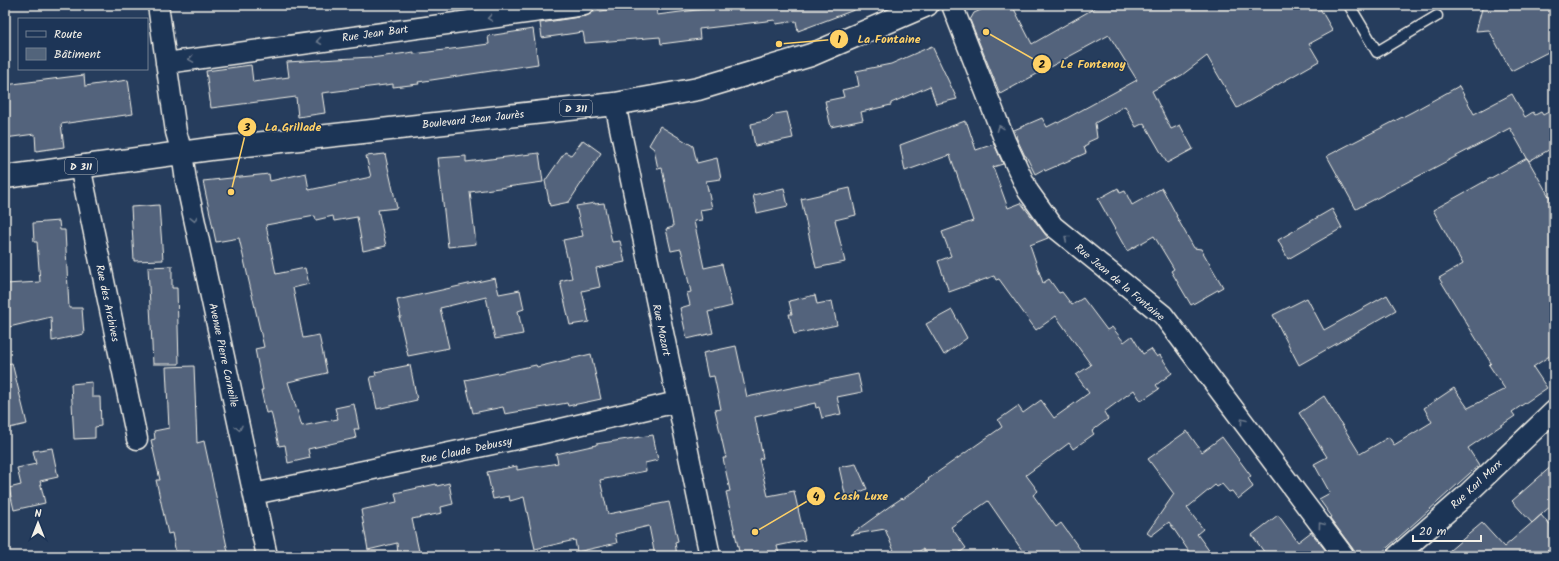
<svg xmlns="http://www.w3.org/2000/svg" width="1559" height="561" font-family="Kalam,sans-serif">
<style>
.building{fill:#52647b;stroke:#f4f1e8}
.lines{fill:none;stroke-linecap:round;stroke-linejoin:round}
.lane-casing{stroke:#f4f1e8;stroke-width:13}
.street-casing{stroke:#f4f1e8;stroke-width:23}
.primary-casing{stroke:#f4f1e8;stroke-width:25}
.lane{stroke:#1d3557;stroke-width:10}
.street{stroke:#1d3557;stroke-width:20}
.primary{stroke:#1d3557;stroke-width:22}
.oneway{stroke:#68778a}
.labels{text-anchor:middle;stroke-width:3;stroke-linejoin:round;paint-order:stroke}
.shield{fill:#1d3557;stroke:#b4b9bc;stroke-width:1}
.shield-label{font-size:10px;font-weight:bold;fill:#f4f1e8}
.street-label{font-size:11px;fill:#f4f1e8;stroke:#1d3557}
.leader{fill:none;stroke:#ffd166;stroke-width:1.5}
.callout-dot{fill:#ffd166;stroke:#1d3557;stroke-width:1.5}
.mark-label{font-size:12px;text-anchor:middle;font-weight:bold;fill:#111}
.callout-label{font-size:12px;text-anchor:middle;font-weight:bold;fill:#ffd166;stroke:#1d3557;stroke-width:3;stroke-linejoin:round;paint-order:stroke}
</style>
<rect width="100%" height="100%" fill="#263d5d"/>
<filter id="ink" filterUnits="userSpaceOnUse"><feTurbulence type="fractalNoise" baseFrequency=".025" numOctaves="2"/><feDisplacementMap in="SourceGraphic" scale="8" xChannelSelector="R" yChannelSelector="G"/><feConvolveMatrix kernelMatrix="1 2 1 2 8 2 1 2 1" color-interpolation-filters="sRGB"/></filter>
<g filter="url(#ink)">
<path class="building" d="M646,5H656L657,15L720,7V5H861L862,7L798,31L796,21L776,24L775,20L699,29L700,39L661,44L660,37L585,43L583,32L542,38L540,23L586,16L593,12Z
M992,5H1012L1032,44L1100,5H1318L1333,31L1309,44L1319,61L1237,108L1207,56L1182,75L1152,91L1171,129L1180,125L1193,149L1167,163L1144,123L1136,127L1125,106L1095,123L1097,138L1088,142V145L1084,147L1086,153L1045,171L1044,169L1035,174L1026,156H1025L1016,137L1017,135L1014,130L1042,118L1047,127L1057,122L1058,123L1137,80L1109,35L1000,94L970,20L974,13Z
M1483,5H1554V49L1511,71L1489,30L1476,31Z
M533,29L538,64L418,82L419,84L393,87V84L322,93L325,113L298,117L296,97L211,108L206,71L251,65L253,82L289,77L287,62L371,57V58L414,52V54L489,44L488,36Z
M932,46L957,99L936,104L930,86L891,103V105L861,112L863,120L831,127L825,101L844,97L842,90L859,86L856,71L891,64Z
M84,75L85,86L128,80L133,114L61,124L64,147L36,151L35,134L5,138V85Z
M1459,86L1474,114L1512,94L1525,117L1533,112L1535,115L1541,112L1543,115L1554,109V147L1529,161L1527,158L1554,205V353L1533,367L1547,388L1512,412L1515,416L1468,448L1479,465L1378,556H1355L1353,549L1330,518L1332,517L1319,499L1330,493L1314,464L1327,457L1299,413L1324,396L1360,454L1389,437L1394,445L1432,422L1424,408L1454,388L1468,408L1505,389L1489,365L1491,363L1439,278L1463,264L1433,210L1527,158L1510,128L1356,209L1327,156L1412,112Z
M787,112L793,138L755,146L751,124L769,120L775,114Z
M965,121V123H967L976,150L994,144L1003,164L993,167L1008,208L1021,203L1048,238L1030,245L1043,283L1049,279L1059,293L1062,292L1072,305L1083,298L1107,330L1112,327L1124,342L1132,336L1143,354L1151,349L1157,357L1160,355L1172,373L1156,385L1159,389L1141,401L1134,390L1104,412L1108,419L1092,431L1094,434L1073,449L1069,443L1026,475L1038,491L1033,495L1056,527L1061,523L1085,556H1026L988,501L951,527L966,548L955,556H928L923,549L910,556H896L885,529L850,535L890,506L902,498L903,499L929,480L928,479L1002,427L998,420L1018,406L1023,413L1041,400L1054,418L1089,393L1076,375L1091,365L1056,316L1036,330L999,279L996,280L994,276L949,292L938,261L951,256L942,232L973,221L950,155L905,171L900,145Z
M660,126L693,146L697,163L717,158L721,179L706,181L712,208L700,210L702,220L694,221L704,268L722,264L732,306L708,312L713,333L687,339L680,308L690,305L687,293L691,292L681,249L671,251L666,229L673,227V225L662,168L658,169L654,149L649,145Z
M583,140L601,153L569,202L550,206L545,181L565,152L571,155Z
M539,153L543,182L470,192L476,244L448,247L438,158L466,156V162Z
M385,154L397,208L378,210L386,246L363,251L357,217L334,221L333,216L316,220L315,216L266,225L276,274L305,268L309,284L293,288L303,338L319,335L327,373L288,382L302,426L338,419L335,408L354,404L359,429H354L356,438L308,449L310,458L288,463L285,445L279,446L271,412L266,413L261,390H263L255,349L264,347L239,238L216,242L203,181L269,174L270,181L306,173L309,190L371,177L366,156Z
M784,188L788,206L757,213L753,195Z
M850,188L856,215L835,220L845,262L816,268L801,199Z
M1118,188L1120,193L1125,191L1132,205L1162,188L1177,216H1176L1194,248L1201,249L1223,287L1191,305L1171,271L1174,269L1154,236L1127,251L1098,199Z
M595,203V204L604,203L612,242L620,241L625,262L596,268L600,287L582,291L589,322L570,325L560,281L572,278L563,240L583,236L576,206Z
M159,205L163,260L134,261L131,207Z
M1332,209L1342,228L1288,259L1278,240Z
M59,221L60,230H65L69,308H82L84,334L52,341L51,317L5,328V284L40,282L37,242H34L33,223Z
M172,266V288H177L179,364H153L148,267Z
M495,278L499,294L520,290L524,309L518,311L523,334L495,339L486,297L440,308L449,348L408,356L399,317H401L397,300Z
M815,295L817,304L832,301L837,325L794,334L789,314H792L789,301Z
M1387,295L1396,310L1299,365L1273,315L1307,298L1324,330Z
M952,310L967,338L944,355L926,324Z
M736,346L747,397L858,374L862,392L837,397L841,414L822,418L819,407L816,408L815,403L755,417L763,458L759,459L768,496L794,491L805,540L777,546L779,554L769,556H740L726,492L730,491L723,458H726L715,410L721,409L714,376L708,377L703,353Z
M591,354L601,399L568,406L567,403L505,414L503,407L473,413L465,380L536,365L537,367Z
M12,363L27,424L5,429V364Z
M410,365L417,400L377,409L370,377L376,376L375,372Z
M194,366L197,443L204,441L229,556H182L181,552L176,553L172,533L168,534L156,480H160L151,440L155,439L154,431L169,428L166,367Z
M92,382V397H100L101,426L95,427V438L74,439L71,384Z
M1187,431L1202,452L1222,437L1251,476L1248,478L1253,487L1238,499L1232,491L1229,492L1222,484L1217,487L1215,485L1187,508L1203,529L1197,534L1213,556H1192L1169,522L1151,536L1147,533L1174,494L1148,459Z
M653,435L658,460L645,463L646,471L600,480L608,514L669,502L678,541L675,542L677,556H655L649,526L615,534L617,543L577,552L575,540L535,549L524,497L510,501L509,496L493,499L487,472L517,466V470L558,463L556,454L596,445V444Z
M52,448L58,477L40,481L45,503L14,510L9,488L21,485L17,468L36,464L33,451Z
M856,464L867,489L846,498L839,467Z
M1554,464V503L1532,523L1512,501Z
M449,483L453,504L441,507L442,513L412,519L420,556H398L397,543L368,550L361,510L397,502L395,493L436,484L437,486Z
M1278,515L1298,542L1311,532L1330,556H1267L1252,535Z
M1541,515L1554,530V545L1542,556H1443L1482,523L1504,547Z"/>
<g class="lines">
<defs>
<path id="lane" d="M1349,5L1377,52L1437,16"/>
<path id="street" d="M158,5L176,132L182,153L186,181L267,556
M952,5L1005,141L1028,191L1053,226L1163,315L1344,556
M166,63L584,5
M615,104L710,556
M80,166L137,439
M254,494L535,435L677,402
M1397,556L1463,498L1554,411"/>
<path id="primary" d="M5,177L210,149L615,104L698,89L811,55L927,5"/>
</defs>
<use href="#lane" class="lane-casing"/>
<use href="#street" class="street-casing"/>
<use href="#primary" class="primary-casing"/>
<use href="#lane" class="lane"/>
<use href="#street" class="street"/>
<use href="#primary" class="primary"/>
</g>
<defs><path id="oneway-chevron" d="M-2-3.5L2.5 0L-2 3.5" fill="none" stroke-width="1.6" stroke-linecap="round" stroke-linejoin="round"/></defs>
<g class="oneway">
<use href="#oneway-chevron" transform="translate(490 18) rotate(172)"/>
<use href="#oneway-chevron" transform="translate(319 41) rotate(172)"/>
<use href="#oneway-chevron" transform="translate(191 59) rotate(171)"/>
<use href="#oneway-chevron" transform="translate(1000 128) rotate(-111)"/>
<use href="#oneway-chevron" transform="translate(194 219) rotate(78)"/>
<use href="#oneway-chevron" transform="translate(1067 238) rotate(-141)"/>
<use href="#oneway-chevron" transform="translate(1243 421) rotate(-127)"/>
<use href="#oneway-chevron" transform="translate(239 428) rotate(78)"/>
<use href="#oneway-chevron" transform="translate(1321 525) rotate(-127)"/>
</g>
</g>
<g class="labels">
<g class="shield">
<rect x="560" y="100" width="32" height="16" rx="3"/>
<rect x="65" y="158" width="32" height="16" rx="3"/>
</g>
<g class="shield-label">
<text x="576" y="112">D 311</text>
<text x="81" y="170">D 311</text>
</g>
<g class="street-label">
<text transform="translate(375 33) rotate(-8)" y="4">Rue Jean Bart</text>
<text transform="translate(473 119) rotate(-6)" y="4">Boulevard Jean Jaurès</text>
<text transform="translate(1120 282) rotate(40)" y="4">Rue Jean de la Fontaine</text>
<text transform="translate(108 303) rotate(78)" y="4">Rue des Archives</text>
<text transform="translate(662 330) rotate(78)" y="4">Rue Mozart</text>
<text transform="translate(224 355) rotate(78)" y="4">Avenue Pierre Corneille</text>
<text transform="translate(466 450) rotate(-12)" y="4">Rue Claude Debussy</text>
<text transform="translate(1476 484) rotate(-43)" y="4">Rue Karl Marx</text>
</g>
</g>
<path class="leader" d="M779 44L839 39M986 32L1042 64M231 192L247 127M755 532L816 496"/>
<g class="callout-dot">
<circle cx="779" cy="44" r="4"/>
<circle cx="986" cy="32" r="4"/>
<circle cx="231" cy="192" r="4"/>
<circle cx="755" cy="532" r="4"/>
<circle cx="839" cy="39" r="10"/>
<circle cx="1042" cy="64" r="10"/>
<circle cx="247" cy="127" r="10"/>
<circle cx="816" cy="496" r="10"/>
</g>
<g class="mark-label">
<text x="839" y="43">1</text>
<text x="1042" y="68">2</text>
<text x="247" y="131">3</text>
<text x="816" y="500">4</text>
</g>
<g class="callout-label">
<text x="889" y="43">La Fontaine</text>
<text x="1093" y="68">Le Fontenoy</text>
<text x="293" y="131">La Grillade</text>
<text x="861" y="500">Cash Luxe</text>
</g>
<rect width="1559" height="561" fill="none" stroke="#1d3557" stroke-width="20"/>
<rect x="10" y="10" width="1539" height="541" fill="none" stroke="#f4f1e8" stroke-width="1.5" filter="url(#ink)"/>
<rect x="18" y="18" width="130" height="52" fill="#1d3557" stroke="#738091"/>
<rect x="26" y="31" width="20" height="6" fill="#1d3557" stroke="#738091"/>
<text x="54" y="38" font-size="12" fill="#f4f1e8">Route</text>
<rect x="26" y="48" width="20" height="12" fill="#52647b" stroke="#738091"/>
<text x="54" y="58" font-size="12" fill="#f4f1e8">Bâtiment</text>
<g transform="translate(38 523)" stroke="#1d3557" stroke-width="3" paint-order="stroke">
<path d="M0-3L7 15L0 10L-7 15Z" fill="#f4f1e8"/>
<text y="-6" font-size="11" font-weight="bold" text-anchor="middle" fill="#f4f1e8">N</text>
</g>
<path d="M1413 535v6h68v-6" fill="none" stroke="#f4f1e8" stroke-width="2"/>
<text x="1419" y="535" font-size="12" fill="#f4f1e8" stroke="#1d3557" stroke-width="3" paint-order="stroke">20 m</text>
</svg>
